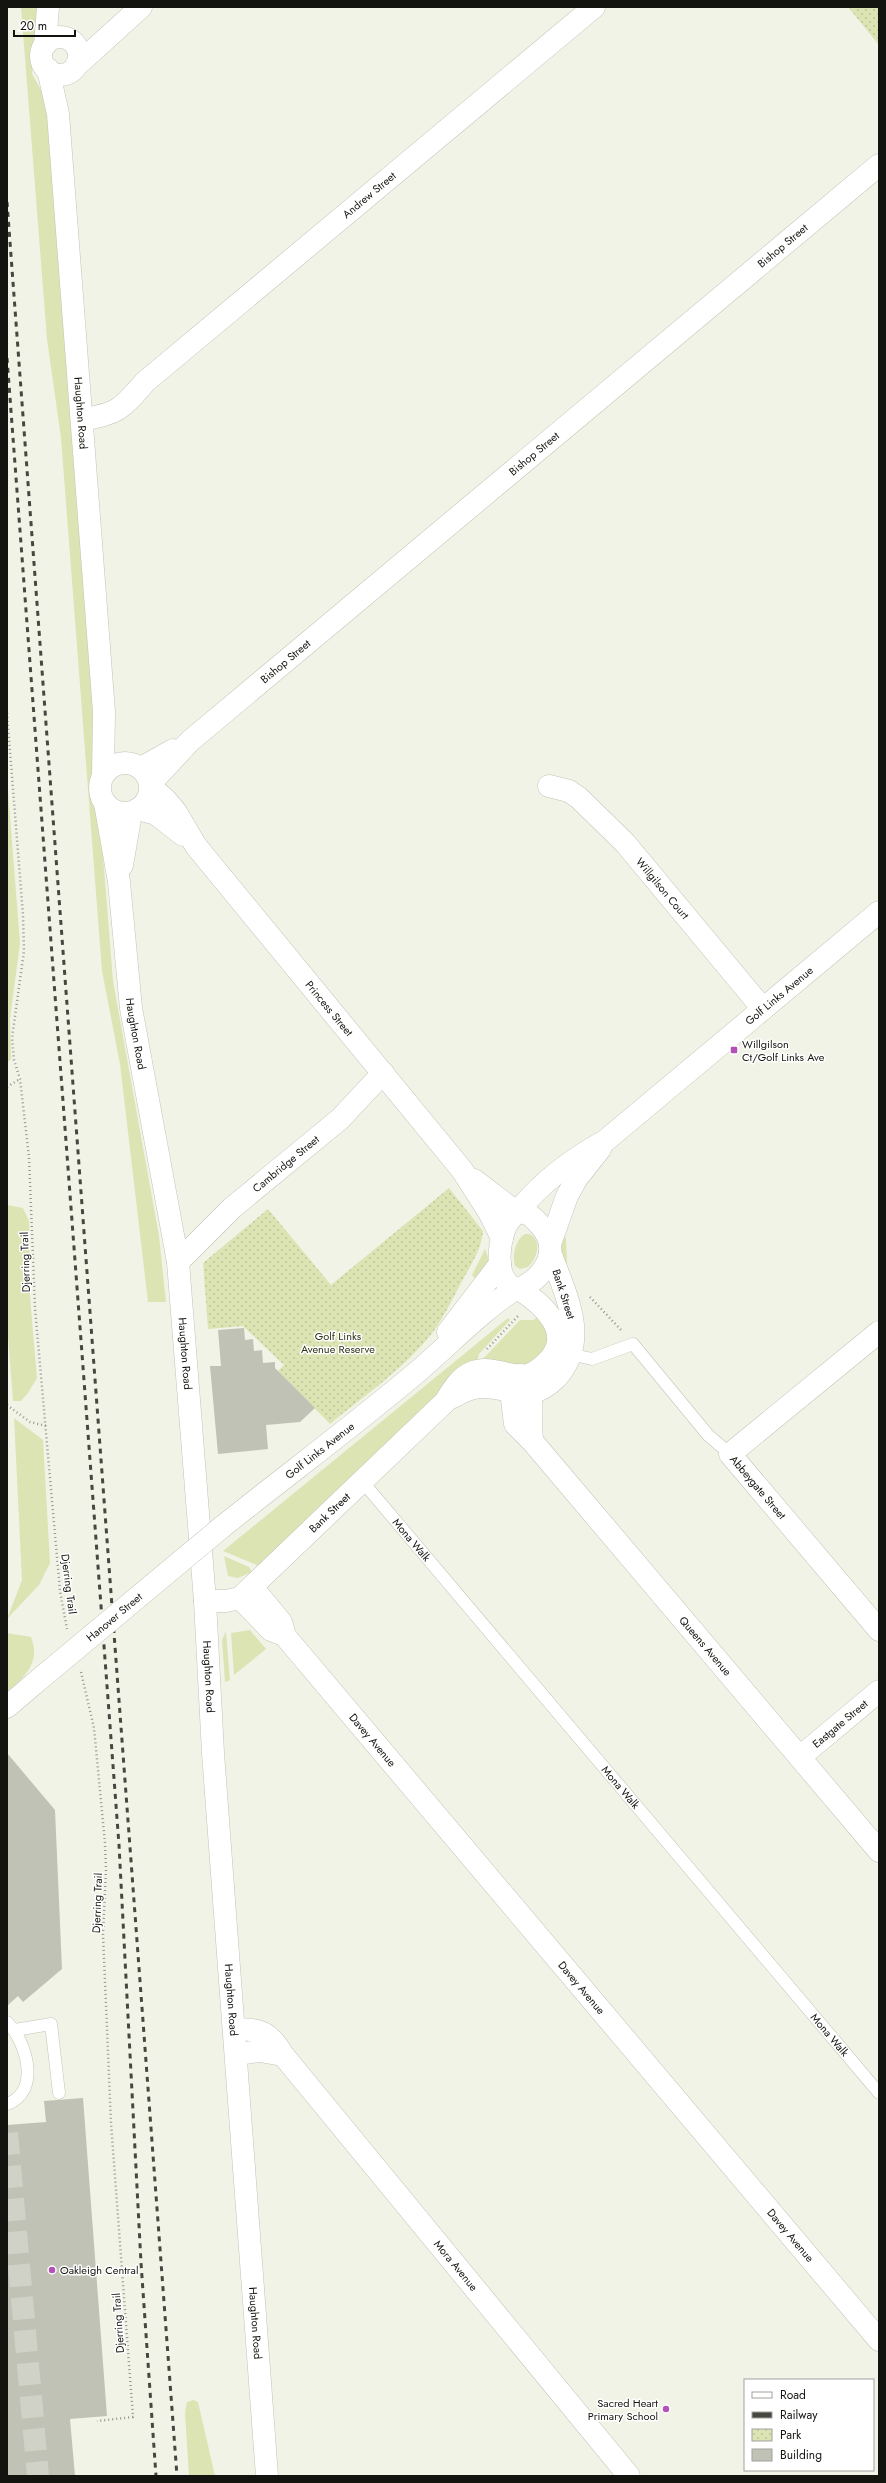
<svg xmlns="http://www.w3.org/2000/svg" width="886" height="2483" font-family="Jost,sans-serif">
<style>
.grass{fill:#dce4b4}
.park{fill:url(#park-dots)}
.building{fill:#c0c2b6}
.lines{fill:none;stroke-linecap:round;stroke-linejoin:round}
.street-tunnel{stroke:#d0d2c7;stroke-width:22;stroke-dasharray:22 11;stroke-linecap:butt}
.lane-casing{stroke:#c2c4b8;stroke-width:13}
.street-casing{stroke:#c2c4b8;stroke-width:23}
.secondary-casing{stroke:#c2c4b8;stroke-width:23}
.path{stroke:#95978e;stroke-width:2.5;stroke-dasharray:1 3;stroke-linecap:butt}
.lane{stroke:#fff;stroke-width:12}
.street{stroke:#fff;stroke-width:22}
.secondary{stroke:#fff;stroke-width:22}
.rail{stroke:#454740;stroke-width:3;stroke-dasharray:5 5;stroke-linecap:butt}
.secondary-bridge-casing{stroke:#c2c4b8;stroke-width:23;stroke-linecap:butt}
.secondary-bridge{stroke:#fff;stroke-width:22}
.poi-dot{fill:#b351b9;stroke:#fff;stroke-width:1.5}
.labels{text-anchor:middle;stroke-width:3;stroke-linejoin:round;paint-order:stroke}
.street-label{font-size:11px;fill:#13140f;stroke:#fff}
.poi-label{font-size:11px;fill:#13140f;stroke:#fff;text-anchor:start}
.park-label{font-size:11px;fill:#2f3314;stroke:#fff}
</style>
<defs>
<pattern id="park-dots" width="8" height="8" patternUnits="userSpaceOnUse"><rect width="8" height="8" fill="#dce4b4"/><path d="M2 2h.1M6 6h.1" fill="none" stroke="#bcc39a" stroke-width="1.8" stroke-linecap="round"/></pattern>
</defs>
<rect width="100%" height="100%" fill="#f1f3e7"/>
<path class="grass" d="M21,7H41L32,74L49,104L87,602L96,772L93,785L103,817V856L113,981L159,1236L166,1302H148L120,1064L102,971L61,438L47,339Z
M7,778L20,943L10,1019L11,1059L7,1063Z
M7,1205L23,1208L29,1221L30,1297L37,1378L28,1393L21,1401H13L7,1323Z
M525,1234H529C543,1240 537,1259 528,1267L520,1269L515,1266C512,1256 515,1240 525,1234Z
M563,1235L566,1238L567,1265L561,1251Z
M485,1249L491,1265L478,1282L472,1275Z
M540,1316L550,1333L543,1356L522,1366L482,1360L520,1320H533Z
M508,1318L510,1320L479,1354L477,1362L259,1566L223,1551Z
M14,1418L43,1440L50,1563L39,1585L7,1619L22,1580Z
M224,1556L249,1567L252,1572L238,1578L228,1576Z
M250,1630L266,1649L234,1675L231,1633Z
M226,1631L230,1680L225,1682L222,1640Z
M7,1633L31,1637C41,1663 25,1676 7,1693Z
M193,2400L198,2402L215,2476H189L185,2413L187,2402Z"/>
<path class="park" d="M848,7H879V45Z
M449,1188L483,1231C482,1248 470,1267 462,1281C453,1298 444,1317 433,1332C405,1368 365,1395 330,1424L278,1371L284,1365L243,1326L208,1329L203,1263L268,1209L331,1285Z"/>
<path class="building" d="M244,1328L245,1340L253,1339L254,1351L262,1350L263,1363L275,1362V1368L315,1408L300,1422L266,1425L268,1449L218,1454L210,1366H221L218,1330Z
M7,1753L55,1810L62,1969L23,2002L18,1996L7,2006Z
M83,2098L107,2416L70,2419L75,2476H7V2125L46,2122L44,2101Z"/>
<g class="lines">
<path class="street-tunnel" d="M7,2133L38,2476"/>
<defs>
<g id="lane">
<path d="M565,1353L592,1359L633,1344L708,1435L730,1454"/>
<path id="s1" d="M362,1481L879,2093"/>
<path d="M7,2022C27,2042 41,2092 7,2104"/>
<path d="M15,2030L51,2024L59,2093"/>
</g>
<g id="street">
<path d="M76,66L141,7"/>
<path id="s2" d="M82,420C118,413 121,410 145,382L594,7"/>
<path d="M141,768L173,750"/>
<path id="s3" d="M150,784L190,741L879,165"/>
<path id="s4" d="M549,786L569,791L579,798L625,843L763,1009"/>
<path id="s5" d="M151,787L165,799L176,812L196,846L462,1170L489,1212L502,1238"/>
<path d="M138,809L156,814L183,835"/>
<path d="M474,1180L516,1212"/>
<path id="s6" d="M178,1262L232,1208L340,1119L383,1073"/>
<path id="s7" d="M879,1332L730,1454L879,1630"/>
<path id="s8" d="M520,1375L512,1399L515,1424L532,1441L879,1851"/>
<path d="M528,1379C534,1399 530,1420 532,1441"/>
<path d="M453,1397C487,1377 496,1393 530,1392C539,1392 550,1384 556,1378C591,1340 565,1294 550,1252"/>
<path id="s9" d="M252,1587L281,1622L285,1636L290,1642L879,2340"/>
<path d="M240,1598L271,1630L284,1635"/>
<path id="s10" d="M205,1601H226L240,1598L445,1402C452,1391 459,1378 471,1373C492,1364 509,1379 528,1375C537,1372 544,1366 550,1359C574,1331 541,1303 519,1289"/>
<path id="s11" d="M800,1757L879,1691"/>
<path id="s12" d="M234,2029C261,2030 268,2030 283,2055L629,2476"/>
<path d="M236,2054L260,2051L283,2055"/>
</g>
<g id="secondary">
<circle cx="60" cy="56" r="19"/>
<path d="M45,45L48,7"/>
<path id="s13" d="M48,69L58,114L104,712L103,775"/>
<circle cx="125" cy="788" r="25"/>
<path id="s14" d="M105,803L119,882L131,1008L178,1262L205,1601L213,1753L267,2476"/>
<path d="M122,865L131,813"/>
<path id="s15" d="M518,1212C528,1212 533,1217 539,1224C563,1249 545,1277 519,1289C509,1288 504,1281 501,1271C498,1258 500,1239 506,1226C509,1219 515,1215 519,1210C543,1181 572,1159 605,1141L879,912"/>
<path d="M550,1244L567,1196L577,1178L600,1149"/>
<path d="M448,1332L500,1264"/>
<path id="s16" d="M222,1527C287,1475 353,1426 416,1373C449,1345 479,1313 515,1289"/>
<path d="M7,1707L35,1683"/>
</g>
</defs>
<use href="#lane" class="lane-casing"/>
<use href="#street" class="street-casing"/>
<use href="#secondary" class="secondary-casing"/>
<path class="path" d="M7,713L23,915L24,951L12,1038L14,1060L20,1079L29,1157L35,1308L60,1591L67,1629
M7,1087L20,1079
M590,1297L622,1331
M487,1349L518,1316
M7,1405L30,1422L47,1426
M81,1672L94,1728L105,1843L106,1870L103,1934L111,2123L133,2417L97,2421"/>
<use href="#lane" class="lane"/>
<use href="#street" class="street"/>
<use href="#secondary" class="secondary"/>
<path class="rail" d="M7,202L177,2476
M7,358L119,1845L141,2263L156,2476"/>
<defs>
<g id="secondary-bridge">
<path id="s17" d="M35,1683L222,1527"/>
</g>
</defs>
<use href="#secondary-bridge" class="secondary-bridge-casing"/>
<use href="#secondary-bridge" class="secondary-bridge"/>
</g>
<g class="poi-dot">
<rect x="730" y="1046" width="8" height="8" rx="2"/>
<circle cx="52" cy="2270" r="4"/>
<circle cx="666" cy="2409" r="4"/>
</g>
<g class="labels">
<g class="street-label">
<text dy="4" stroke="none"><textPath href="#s2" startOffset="368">Andrew Street</textPath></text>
<text dy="4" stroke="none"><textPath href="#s3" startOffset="831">Bishop Street</textPath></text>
<text dy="4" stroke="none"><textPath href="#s13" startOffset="346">Haughton Road</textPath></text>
<text dy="4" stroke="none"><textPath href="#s3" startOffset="507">Bishop Street</textPath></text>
<text dy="4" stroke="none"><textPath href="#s3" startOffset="183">Bishop Street</textPath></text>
<text dy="4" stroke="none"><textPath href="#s4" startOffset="156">Willgilson Court</textPath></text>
<text dy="4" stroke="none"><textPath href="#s15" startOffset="538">Golf Links Avenue</textPath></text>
<text dy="4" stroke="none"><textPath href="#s5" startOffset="285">Princess Street</textPath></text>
<text dy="4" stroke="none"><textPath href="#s14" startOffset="233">Haughton Road</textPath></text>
<text dy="4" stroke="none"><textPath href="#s6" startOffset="146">Cambridge Street</textPath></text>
<text transform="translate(25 1262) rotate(-92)" y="4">Djerring Trail</text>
<text transform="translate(564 1294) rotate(72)" y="4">Bank Street</text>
<text dy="4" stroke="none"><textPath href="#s14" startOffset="557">Haughton Road</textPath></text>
<text dy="4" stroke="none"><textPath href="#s16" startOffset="124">Golf Links Avenue</textPath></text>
<text dy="4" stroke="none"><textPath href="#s7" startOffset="236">Abbeygate Street</textPath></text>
<text dy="4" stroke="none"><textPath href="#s10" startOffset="159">Bank Street</textPath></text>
<text dy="4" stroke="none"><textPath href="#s1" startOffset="77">Mona Walk</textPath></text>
<text transform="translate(69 1584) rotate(83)" y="4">Djerring Trail</text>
<text dy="4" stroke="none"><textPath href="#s17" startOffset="103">Hanover Street</textPath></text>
<text dy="4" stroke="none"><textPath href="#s8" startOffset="343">Queens Avenue</textPath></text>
<text dy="4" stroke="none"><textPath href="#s14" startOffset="881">Haughton Road</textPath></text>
<text dy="4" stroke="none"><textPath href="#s11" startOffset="52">Eastgate Street</textPath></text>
<text dy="4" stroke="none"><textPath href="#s9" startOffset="196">Davey Avenue</textPath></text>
<text dy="4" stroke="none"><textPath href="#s1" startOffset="401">Mona Walk</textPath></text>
<text transform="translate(97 1903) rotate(-88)" y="4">Djerring Trail</text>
<text dy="4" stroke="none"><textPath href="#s9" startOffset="520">Davey Avenue</textPath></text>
<text dy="4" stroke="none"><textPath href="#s14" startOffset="1205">Haughton Road</textPath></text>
<text dy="4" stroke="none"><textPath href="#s1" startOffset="725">Mona Walk</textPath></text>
<text dy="4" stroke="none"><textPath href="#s9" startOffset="844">Davey Avenue</textPath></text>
<text dy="4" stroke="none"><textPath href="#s12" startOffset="332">Mora Avenue</textPath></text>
<text transform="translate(118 2323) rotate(-94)" y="4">Djerring Trail</text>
<text dy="4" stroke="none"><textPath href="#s14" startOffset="1529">Haughton Road</textPath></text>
</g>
<g class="poi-label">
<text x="742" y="1048">Willgilson<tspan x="742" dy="13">Ct/Golf Links Ave</tspan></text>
<text x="60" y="2274">Oakleigh Central</text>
<text x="658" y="2407" text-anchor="end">Sacred Heart<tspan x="658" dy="13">Primary School</tspan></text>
</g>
<g class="park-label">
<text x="338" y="1340">Golf Links<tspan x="338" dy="13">Avenue Reserve</tspan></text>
</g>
</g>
<rect width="886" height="2483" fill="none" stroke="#13140f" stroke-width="16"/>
<rect x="744" y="2379" width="130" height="92" fill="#ffffff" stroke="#a1a19f"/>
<rect x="752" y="2392" width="20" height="6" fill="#ffffff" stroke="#a1a19f"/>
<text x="780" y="2399" font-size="12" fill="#13140f">Road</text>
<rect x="752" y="2412" width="20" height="6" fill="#454740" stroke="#a1a19f"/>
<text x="780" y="2419" font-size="12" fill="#13140f">Railway</text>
<rect x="752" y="2429" width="20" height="12" fill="url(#park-dots)" stroke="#a1a19f"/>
<text x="780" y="2439" font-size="12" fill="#13140f">Park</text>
<rect x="752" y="2449" width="20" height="12" fill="#c0c2b6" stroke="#a1a19f"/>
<text x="780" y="2459" font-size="12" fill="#13140f">Building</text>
<path d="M14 30v6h61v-6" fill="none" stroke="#13140f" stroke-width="2"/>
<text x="20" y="30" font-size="12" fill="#13140f" stroke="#ffffff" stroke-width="3" paint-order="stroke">20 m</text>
</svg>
